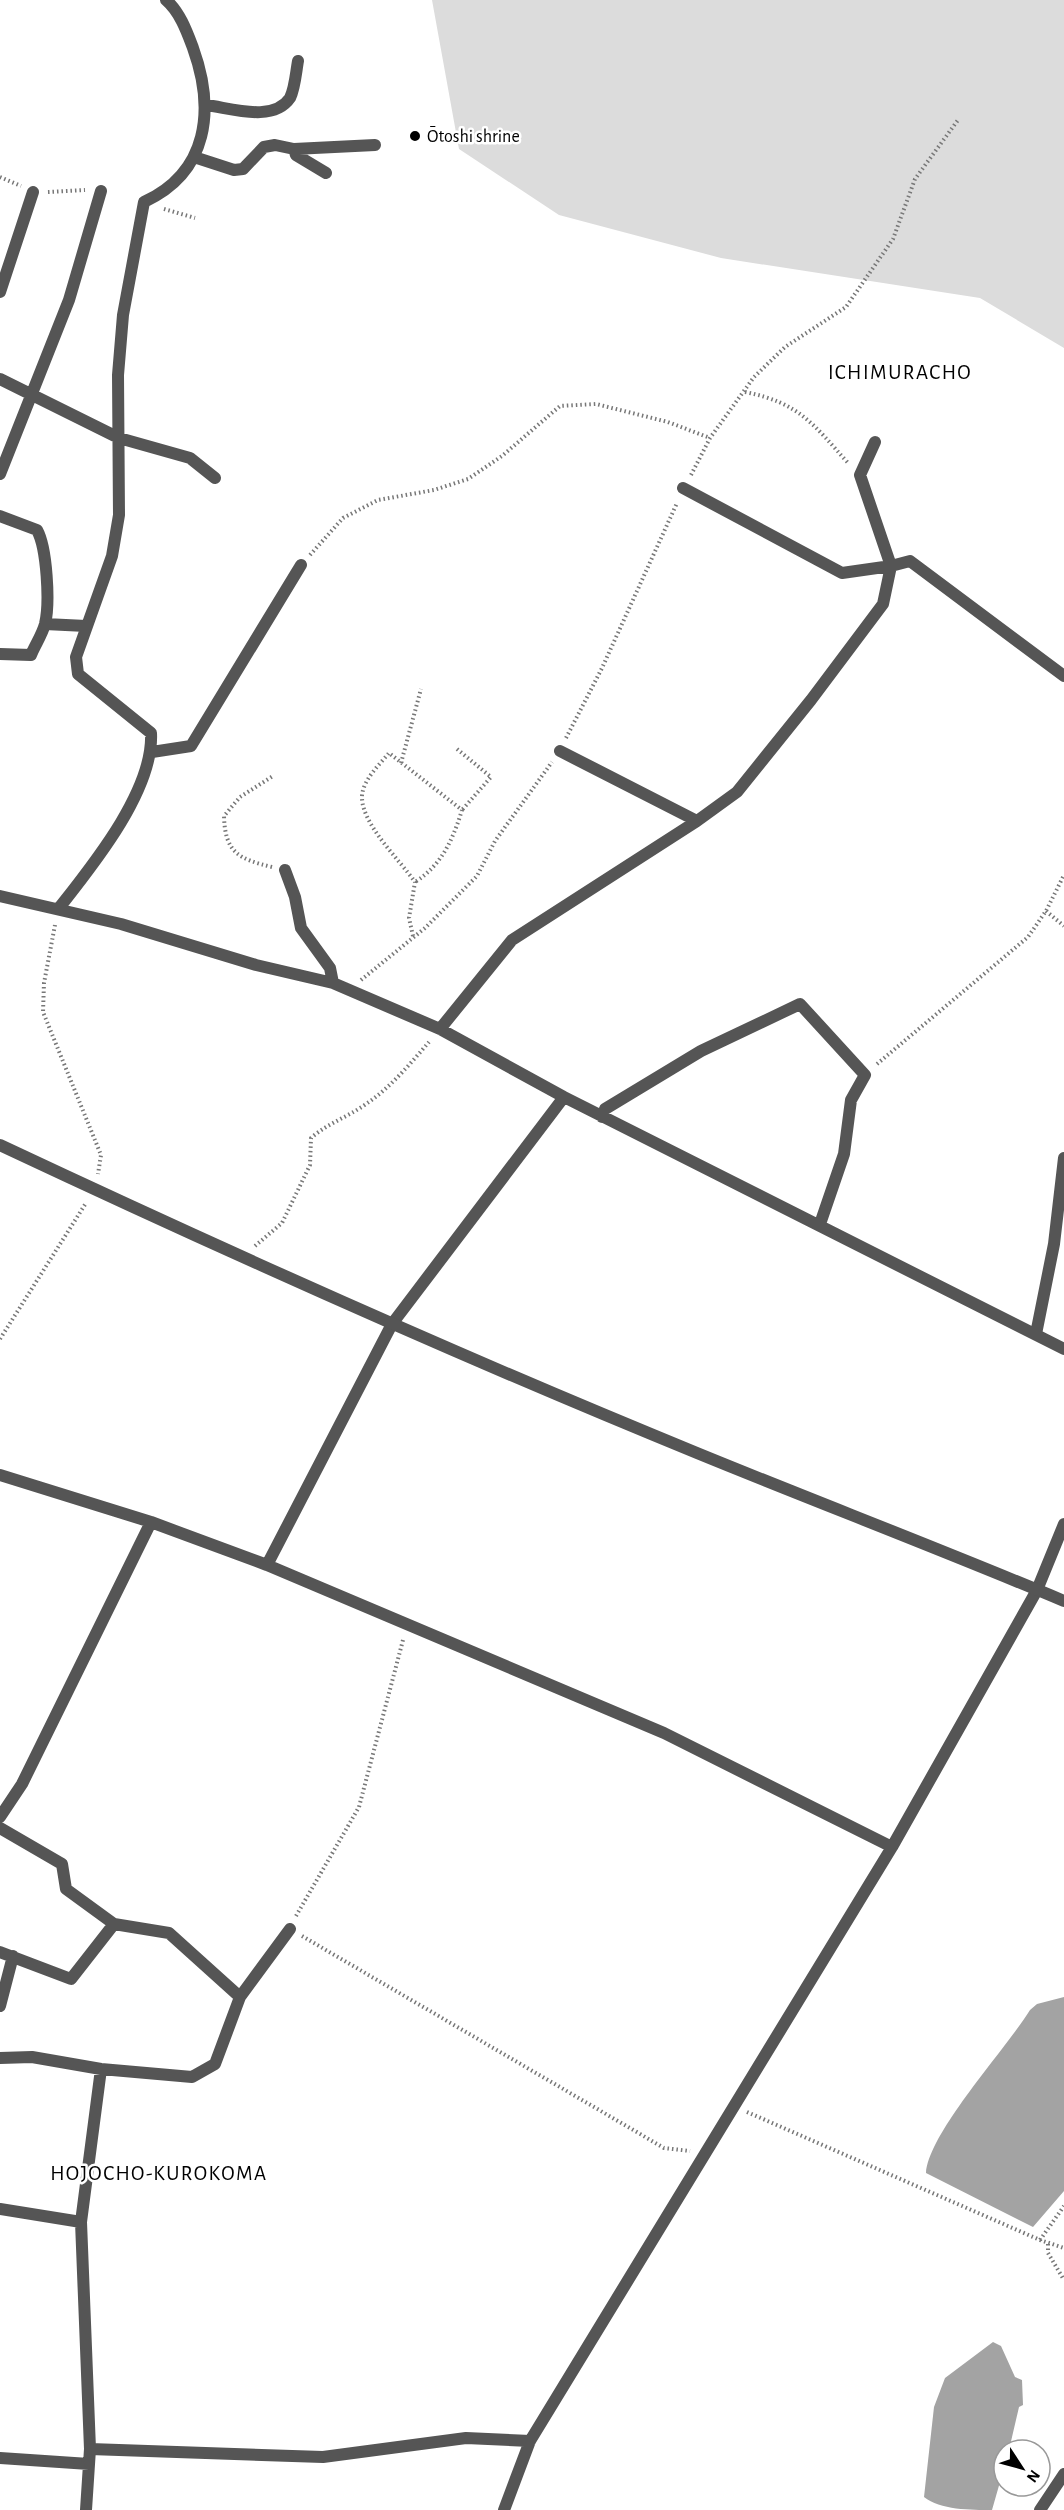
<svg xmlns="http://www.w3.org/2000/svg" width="1064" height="2510" font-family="'Alegreya Sans',sans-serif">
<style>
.green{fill:#dcdcdc}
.water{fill:#a3a3a3}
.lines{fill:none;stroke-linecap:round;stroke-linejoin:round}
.path{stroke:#777;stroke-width:4;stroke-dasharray:1.5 3;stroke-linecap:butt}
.minor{stroke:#555;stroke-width:12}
.tertiary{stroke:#555;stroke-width:12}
.poi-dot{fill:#000;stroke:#fff;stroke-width:2}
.labels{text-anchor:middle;stroke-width:5;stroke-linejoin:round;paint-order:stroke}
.poi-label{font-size:18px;fill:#000;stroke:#fff;text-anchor:start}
.quarter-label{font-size:21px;letter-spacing:1.5px;fill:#000;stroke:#fff}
</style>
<rect width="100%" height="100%" fill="#fff"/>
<path class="green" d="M432,0H1064V348L980,298L721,258L559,215L459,149Z"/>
<path class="water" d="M1064,1997V2191L1033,2227L926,2173C929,2132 1006,2049 1030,2010L1037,2004Z
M993,2342L1001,2346L1015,2377L1022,2380L1023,2405L1019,2407L1009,2450H1004V2468L992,2510C971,2510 940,2510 924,2497L934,2407L945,2378Z"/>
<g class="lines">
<path class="path" d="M0,177L21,186
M48,192L85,190
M164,209L195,218
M745,392C800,403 813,424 849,464
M691,475L710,438L754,377L785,347L846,307L893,239L915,179L958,120
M310,555L343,518L378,500L434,490L468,479L502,456L560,406L596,404L668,422L710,438
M566,738L602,668L677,503
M457,749L491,777L462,810
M401,763L421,689
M272,867C239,859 225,853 224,816L240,797L273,776
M1046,911L1064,926
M55,925L44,983L43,1012L101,1155L98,1174
M413,936L409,918L415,882C400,860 361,824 362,796C363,780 379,765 389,753L462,810C453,839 442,865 415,882
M361,980L425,928L477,876L495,841L552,762
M877,1064L1028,937L1046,911L1064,875
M255,1246L282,1223L310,1165L311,1138C328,1123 348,1117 366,1104C390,1088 410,1064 429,1042
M0,1339L86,1203
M296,1916L359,1807L403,1640
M302,1936L664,2148L690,2151
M747,2112L1040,2240L1064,2248
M1040,2240L1064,2206
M1048,2244V2253L1064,2280"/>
<path class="minor" d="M206,105C231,108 273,123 290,98C295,88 296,72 298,61
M294,149L296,155L326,173
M194,157L234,170L243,169L264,147L275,145L294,149L375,145
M0,292L33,192
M0,379L119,438L190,458L215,478
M0,474L69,300L101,191
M683,488L842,573L891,566L860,475L875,442
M0,516L37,530C47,548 50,603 45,624C42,635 35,645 31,655L0,654
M45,624L86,626
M560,751L697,821
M152,752L191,746L301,565
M285,870L295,897L301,928L330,968L333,983
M0,896L121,924L256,965L333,983L440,1029L564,1097L1064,1349
M59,908C93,865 154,790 151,733L78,674L76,657L112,556L119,515L118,375L123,315L144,202C209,172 215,109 193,48C187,32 180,12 166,0
M440,1029L512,940L697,821L737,792L811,700L883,604L891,566L910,561L1064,676
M602,1117L605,1109L701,1051L800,1004L865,1075L851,1100L844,1154L820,1224
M1036,1334L1054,1244L1064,1158
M0,1475L151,1522L267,1565L664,1733L892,1847
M267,1565L392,1324L564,1097
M0,1817L22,1784L151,1522
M0,1828L62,1864L66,1889L114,1924L169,1933L240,1997
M0,1952L71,1979L114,1924
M0,2006L13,1956
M0,2058L32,2057L101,2069L192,2077L215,2064L240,1997L290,1929
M0,2209L81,2222
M90,2449L323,2457L466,2438L530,2441
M0,2458L89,2464
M86,2510L90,2449L81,2222L101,2069
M504,2510L530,2441L892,1847L1037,1590L1064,1524
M1040,2510L1064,2474"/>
<path class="tertiary" d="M0,1145C230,1253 462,1357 697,1453C819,1503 943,1550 1064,1601"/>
</g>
<circle class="poi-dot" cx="415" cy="136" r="6"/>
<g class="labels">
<g class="poi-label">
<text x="427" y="142">Ōtoshi shrine</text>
</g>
<g class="quarter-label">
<text x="900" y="379">ICHIMURACHO</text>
<text x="159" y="2180">HOJOCHO-KUROKOMA</text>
</g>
</g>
<g transform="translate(1022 2468) rotate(126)"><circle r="28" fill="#ffffff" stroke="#999999" stroke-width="1.5"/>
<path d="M0-4.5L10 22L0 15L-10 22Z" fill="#000000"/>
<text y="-9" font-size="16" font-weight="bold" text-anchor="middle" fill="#000000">N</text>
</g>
</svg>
